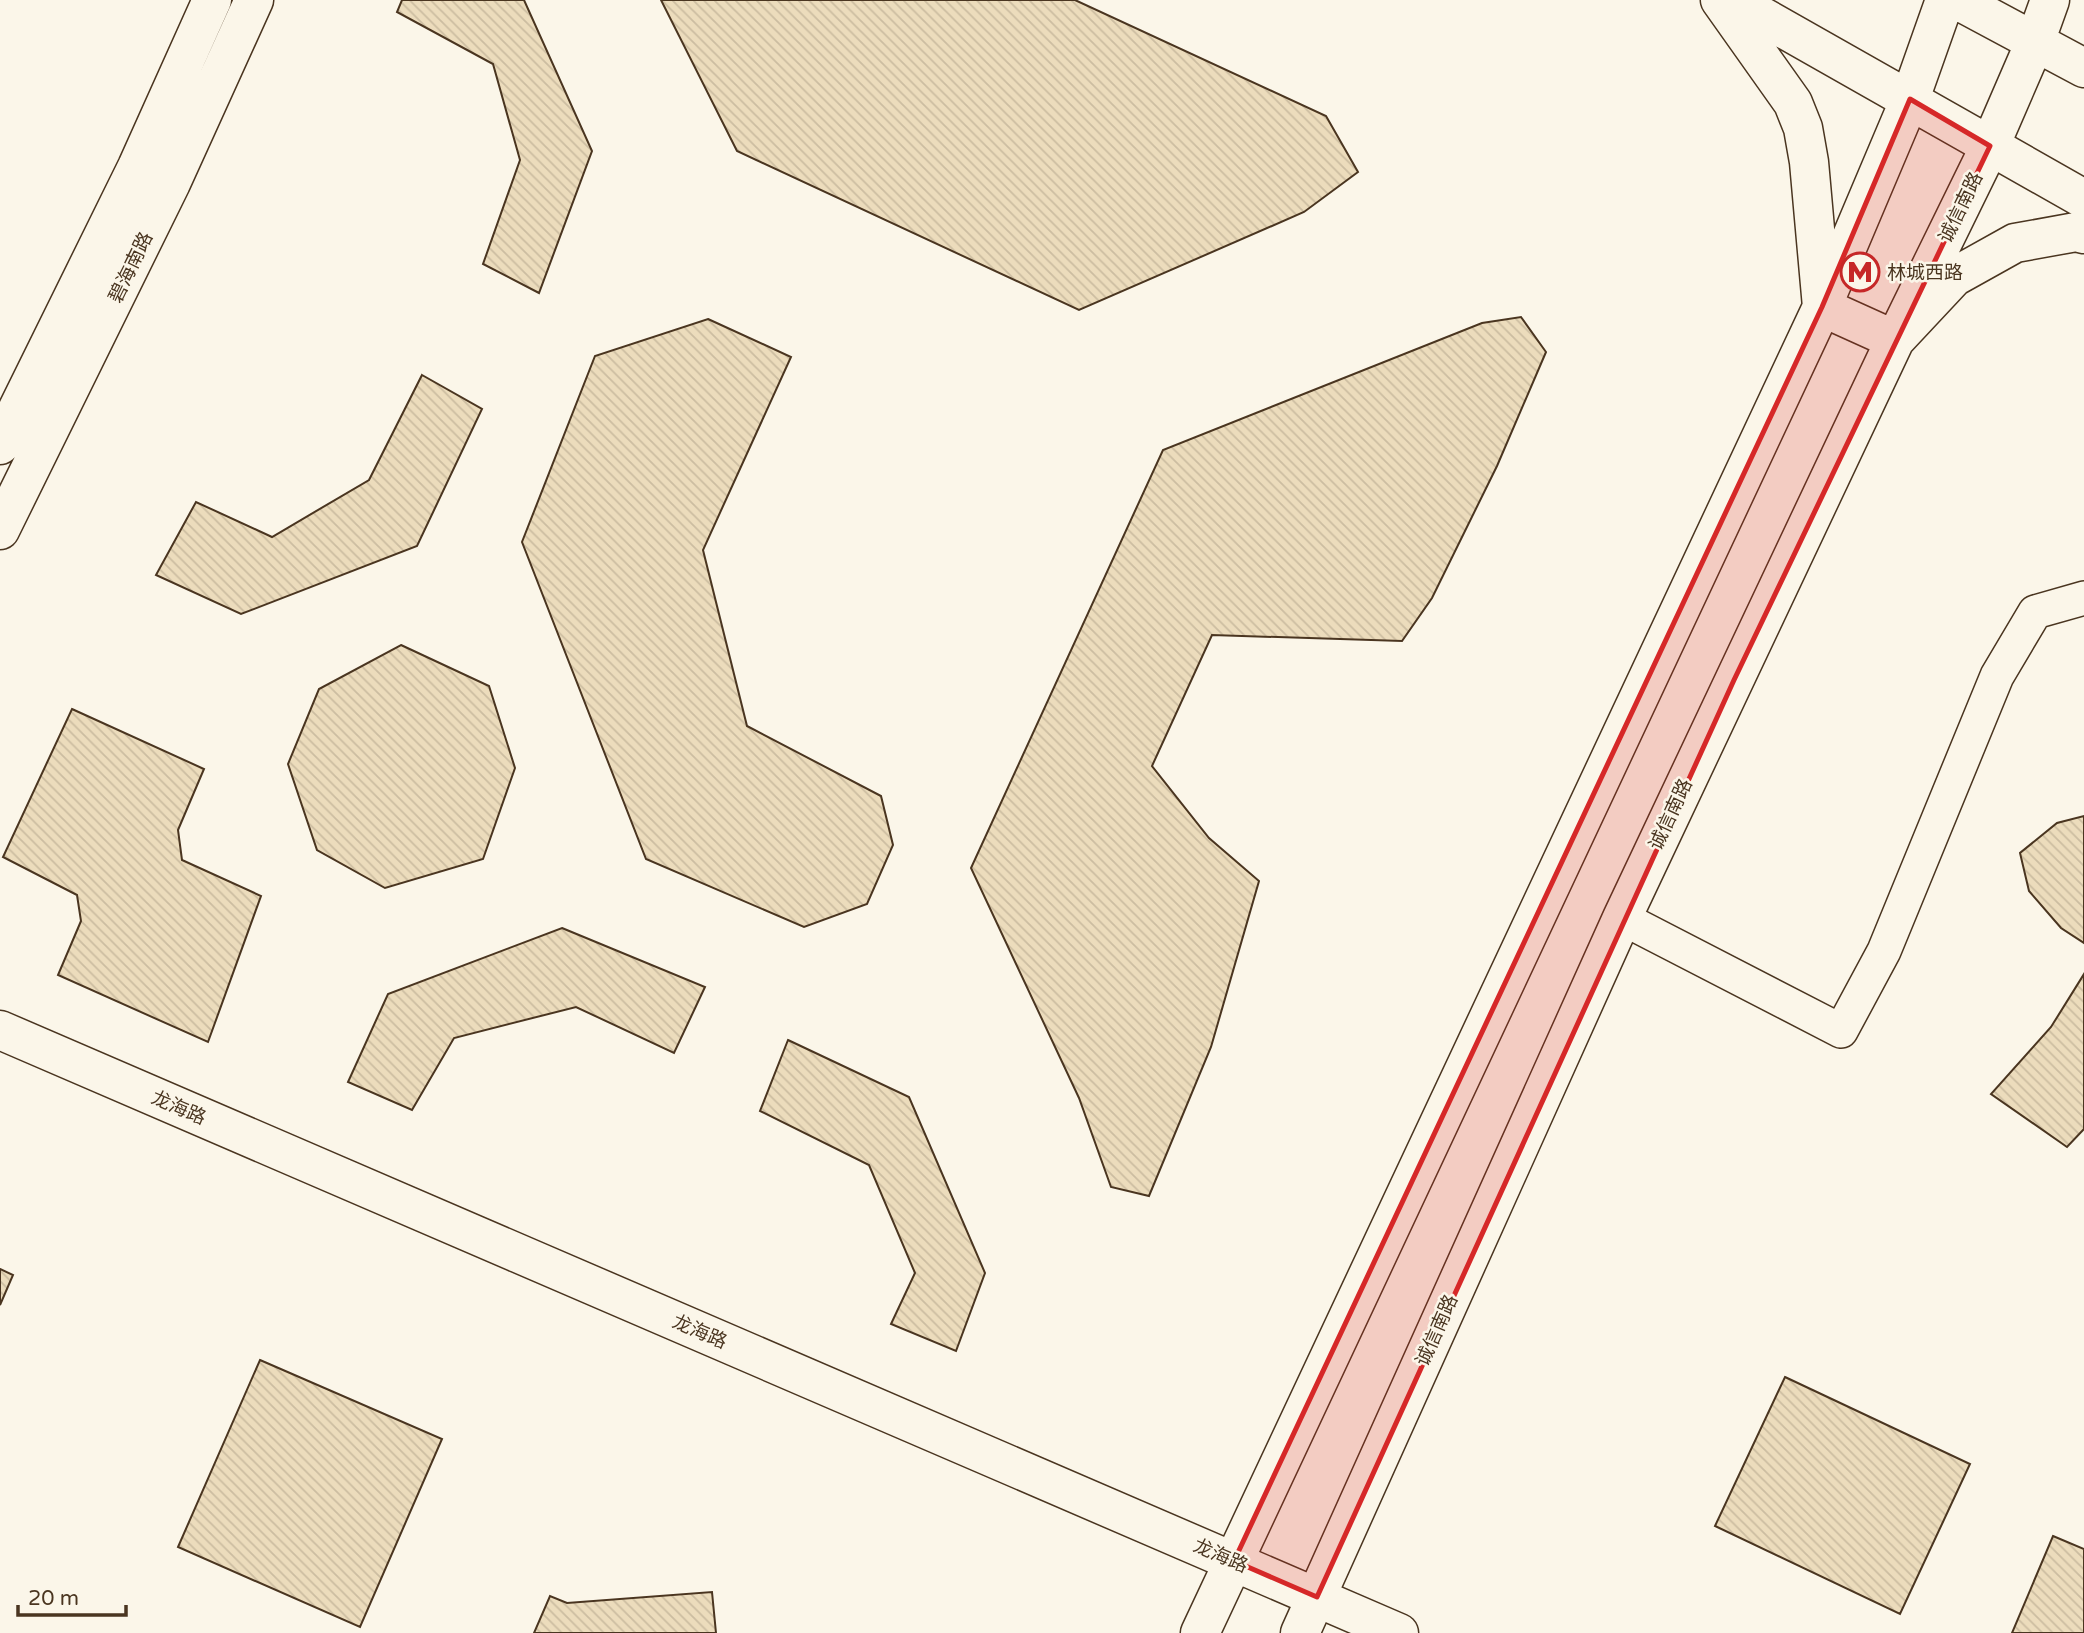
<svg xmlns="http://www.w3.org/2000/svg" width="2084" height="1633" font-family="'Varela Round','Noto Sans SC',sans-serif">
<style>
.building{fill:url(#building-back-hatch);stroke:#4a3520;stroke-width:2}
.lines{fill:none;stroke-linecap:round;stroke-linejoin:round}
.street-casing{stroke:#4a3520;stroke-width:36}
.secondary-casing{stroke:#4a3520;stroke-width:41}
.primary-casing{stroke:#4a3520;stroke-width:41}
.street{stroke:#fbf6e9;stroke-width:33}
.secondary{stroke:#fbf6e9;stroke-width:38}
.primary{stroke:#fbf6e9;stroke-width:38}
.marked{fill:#d62828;fill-opacity:0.2;stroke:#d62828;stroke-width:5;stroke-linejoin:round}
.labels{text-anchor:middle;stroke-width:5;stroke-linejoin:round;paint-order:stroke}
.street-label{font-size:19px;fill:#4a3520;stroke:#fbf6e9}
.poi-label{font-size:19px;fill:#4a3520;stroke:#fbf6e9;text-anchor:start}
</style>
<defs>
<pattern id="building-back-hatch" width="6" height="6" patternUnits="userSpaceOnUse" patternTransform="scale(1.75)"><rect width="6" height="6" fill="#ecdcbc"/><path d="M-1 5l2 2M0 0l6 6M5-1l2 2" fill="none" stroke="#ccbda1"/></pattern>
</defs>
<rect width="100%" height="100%" fill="#fbf6e9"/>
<path class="building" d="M402,0H524L592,151L539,293L483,264L520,160L493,64L397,12Z
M661,0H1075L1326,116L1358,172L1304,212L1079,310L737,151Z
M1521,317L1546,352L1497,466L1432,598L1402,641L1212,635L1152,766L1209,838L1259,881L1211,1047L1149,1196L1111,1187L1079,1098L971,868L1163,450L1482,323Z
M708,319L791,357L703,550L747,726L881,796L893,845L867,904L804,927L646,859L522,542L595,356Z
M422,375L482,409L417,546L241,614L156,575L196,502L272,537L369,480Z
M401,645L489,686L515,768L483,859L385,888L317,850L288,764L319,689Z
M72,709L204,769L178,830L182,860L261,896L208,1042L58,975L81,921L77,895L3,857Z
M2084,816V943L2061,928L2029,891L2020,853L2057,823Z
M562,928L705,987L674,1053L576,1007L454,1038L412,1110L348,1082L388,994Z
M2084,974V1129L2067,1147L1991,1094L2051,1027Z
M788,1040L909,1097L985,1273L956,1351L891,1324L915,1273L869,1165L760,1111Z
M0,1269L13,1275L0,1305Z
M260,1360L442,1439L360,1627L178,1547Z
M1785,1377L1970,1464L1900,1614L1715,1526Z
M2053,1536L2084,1549V1633H2012Z
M2053,1536L2084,1549V1633H2012Z
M712,1592L716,1633H534L550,1596L567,1603Z"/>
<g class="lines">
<defs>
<path id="street" d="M1622,918L1841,1031L1884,951L1997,676L2035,612L2084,598"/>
<path id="secondary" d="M0,445L137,167L212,0
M0,530L171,183L254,0
M0,1030L1399,1633"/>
<path id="primary" d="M1720,0L1793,103L1803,128L1809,162L1822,307L1895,340L1954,277L2015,243L2076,232L2084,234
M1733,0L2084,199
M1957,0L2084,68
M1200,1633L1822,307L1910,99L1945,0
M1300,1633L1622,918L1895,340L1990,146L2035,42L2050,0"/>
</defs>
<use href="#street" class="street-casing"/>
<use href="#secondary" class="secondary-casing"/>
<use href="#primary" class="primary-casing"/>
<use href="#street" class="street"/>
<use href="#secondary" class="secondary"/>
<use href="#primary" class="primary"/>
</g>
<path class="marked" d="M1910,99L1990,146L1734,680L1317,1597L1234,1561L1822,307Z"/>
<defs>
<symbol id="metro-ring" viewBox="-11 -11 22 22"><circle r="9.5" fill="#fbf6e9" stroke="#c62828" stroke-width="1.5"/><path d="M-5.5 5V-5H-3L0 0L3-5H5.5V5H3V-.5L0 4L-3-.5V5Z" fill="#c62828"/></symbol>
</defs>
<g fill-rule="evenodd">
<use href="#metro-ring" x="1838" y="250" width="44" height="44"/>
</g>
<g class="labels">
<g class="street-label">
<text transform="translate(1960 207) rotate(-64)" y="7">诚信南路</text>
<text transform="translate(130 267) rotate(-64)" y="7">碧海南路</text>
<text transform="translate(1670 814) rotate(-65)" y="7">诚信南路</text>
<text transform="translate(179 1107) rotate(23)" y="7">龙海路</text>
<text transform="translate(1436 1330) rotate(-66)" y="7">诚信南路</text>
<text transform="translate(700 1331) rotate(23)" y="7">龙海路</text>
<text transform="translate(1221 1555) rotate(23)" y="7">龙海路</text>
</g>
<g class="poi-label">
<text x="1887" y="279">林城西路</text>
</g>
</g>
<path d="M18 1605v10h108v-10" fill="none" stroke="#4a3520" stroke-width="3.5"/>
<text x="28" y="1605" font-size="21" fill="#4a3520" stroke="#fbf6e9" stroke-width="5" paint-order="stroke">20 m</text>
</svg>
